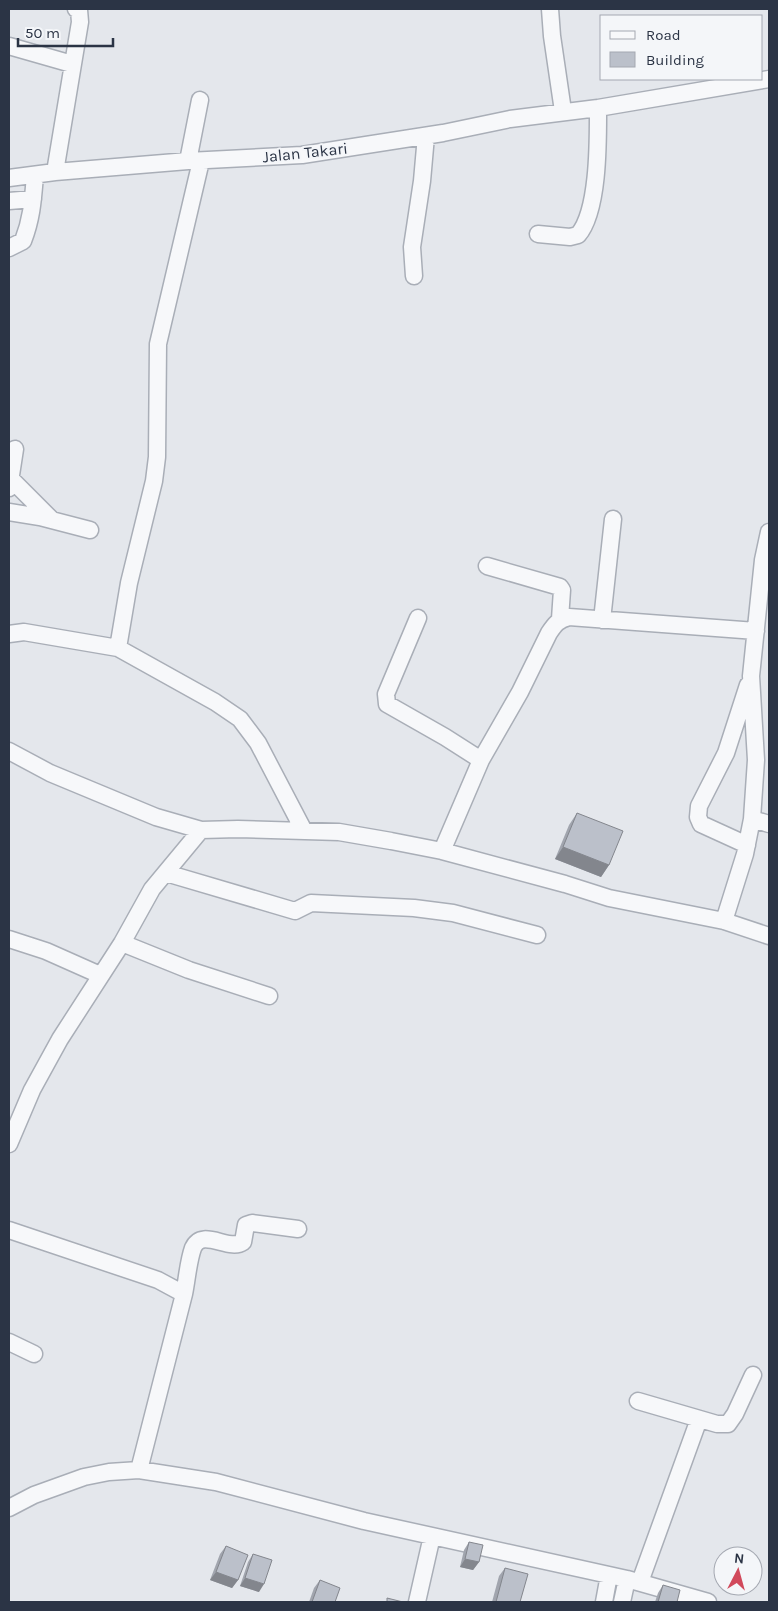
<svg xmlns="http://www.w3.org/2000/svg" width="778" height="1611" font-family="Karla,sans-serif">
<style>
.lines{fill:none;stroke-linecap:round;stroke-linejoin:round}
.minor-casing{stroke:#a9aeb7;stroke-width:19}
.minor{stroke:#f7f8fa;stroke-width:16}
.wall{fill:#a1a5ae}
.shaded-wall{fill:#83868d}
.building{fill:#bbc0ca;stroke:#83868d}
.labels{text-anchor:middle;stroke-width:4;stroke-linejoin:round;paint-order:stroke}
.street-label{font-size:16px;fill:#2b3445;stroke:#f4f6f9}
</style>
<rect width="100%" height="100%" fill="#e4e7ec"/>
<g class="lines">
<defs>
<path id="minor" d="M550,9L552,36L563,111
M9,46L72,64
M188,161L200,100
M201,161L158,344L157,457L154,481L129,583L118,648L215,702L240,719L258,743L304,831
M55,172L80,22L79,10L76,9
M9,178L55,172L188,161L302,155L443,133L510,119L598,108L769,79
M9,201L33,199
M538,234L570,237L578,235C599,211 598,140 598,108
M9,248L23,241C32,218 33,199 35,175
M414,276L412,247L422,181L426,136
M10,478L52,520
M9,488L15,449
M9,512L40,517L90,530
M487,566L560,587L562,590L560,619
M418,618L386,694L387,704L445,737L481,760
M602,620L613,519
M9,634L24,632L118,648
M9,751L50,773L156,817L201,830L238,829L339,832L391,841L442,851L565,884L609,898L724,921L769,936
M752,819L769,824
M747,845L701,824L698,817L699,806L726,753L748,685
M442,851L481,760L520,692L549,633C555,624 558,620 569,617L756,631
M166,873L295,911L311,903L414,908L453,913L537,935
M724,921L745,854L752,819L756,760L751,676L763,560L769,532
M9,939L46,951L100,975
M122,943L189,970L269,996
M9,1144L32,1090L60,1039L122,943L152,889L201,830
M9,1230L158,1280L184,1294L139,1470
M184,1294C187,1280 188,1262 193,1248C202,1227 229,1252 243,1242L246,1225L252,1223L298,1229
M9,1342L34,1354
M638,1401L717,1424H728L735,1414L753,1375
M9,1508L34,1495L84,1477L109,1472L139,1470L216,1482L364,1521L627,1579L708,1602
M640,1582L699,1419
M417,1602L432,1536
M604,1602L609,1575
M622,1602L627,1579"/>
</defs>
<use href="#minor" class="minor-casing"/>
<use href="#minor" class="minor"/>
</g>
<path class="wall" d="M577,813L609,865L601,877L555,859L569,825Z
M469,1542L479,1562L473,1570L460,1567L464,1550Z
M226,1546L238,1580L232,1588L210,1580L220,1554Z
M253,1554L259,1592L240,1586L248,1562Z
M505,1568L520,1602H492L499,1576Z
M320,1580L335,1602H309L314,1588Z
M663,1585L677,1602H655L658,1593Z"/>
<path class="shaded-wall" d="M563,847L609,865L601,877L555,859Z
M465,1559L479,1562L473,1570L460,1567Z
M216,1572L238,1580L232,1588L210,1580Z
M245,1578L264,1584L259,1592L240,1586Z"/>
<path class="building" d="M577,813L623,831L609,865L563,847Z
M469,1542L483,1545L479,1562L465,1559Z
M226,1546L248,1555L238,1580L216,1572Z
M253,1554L272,1560L264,1584L245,1578Z
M505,1568L528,1574L520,1602H496Z
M320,1580L340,1588L335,1602H312Z
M663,1585L680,1590L677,1602H658Z
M387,1598L403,1602H387Z"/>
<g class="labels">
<g class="street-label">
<text transform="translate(305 152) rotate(-6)" y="6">Jalan Takari</text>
</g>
</g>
<rect width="778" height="1611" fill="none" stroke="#2b3445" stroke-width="20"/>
<rect x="600" y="15" width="162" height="65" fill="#f4f6f9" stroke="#a4a8b1"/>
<rect x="610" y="31" width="25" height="8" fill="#f7f8fa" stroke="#a4a8b1"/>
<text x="646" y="40" font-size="15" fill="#2b3445">Road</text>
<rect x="610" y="52" width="25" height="15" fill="#bbc0ca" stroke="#a4a8b1"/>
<text x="646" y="65" font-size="15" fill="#2b3445">Building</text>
<g transform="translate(738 1571) rotate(6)"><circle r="24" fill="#f4f6f9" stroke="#a4a8b1"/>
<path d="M0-4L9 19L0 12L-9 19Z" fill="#d1495b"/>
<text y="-8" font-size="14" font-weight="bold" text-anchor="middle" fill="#2b3445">N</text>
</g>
<path d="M18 38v8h95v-8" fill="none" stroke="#2b3445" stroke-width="2.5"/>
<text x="25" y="38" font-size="15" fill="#2b3445" stroke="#f4f6f9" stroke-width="4" paint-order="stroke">50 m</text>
</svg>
